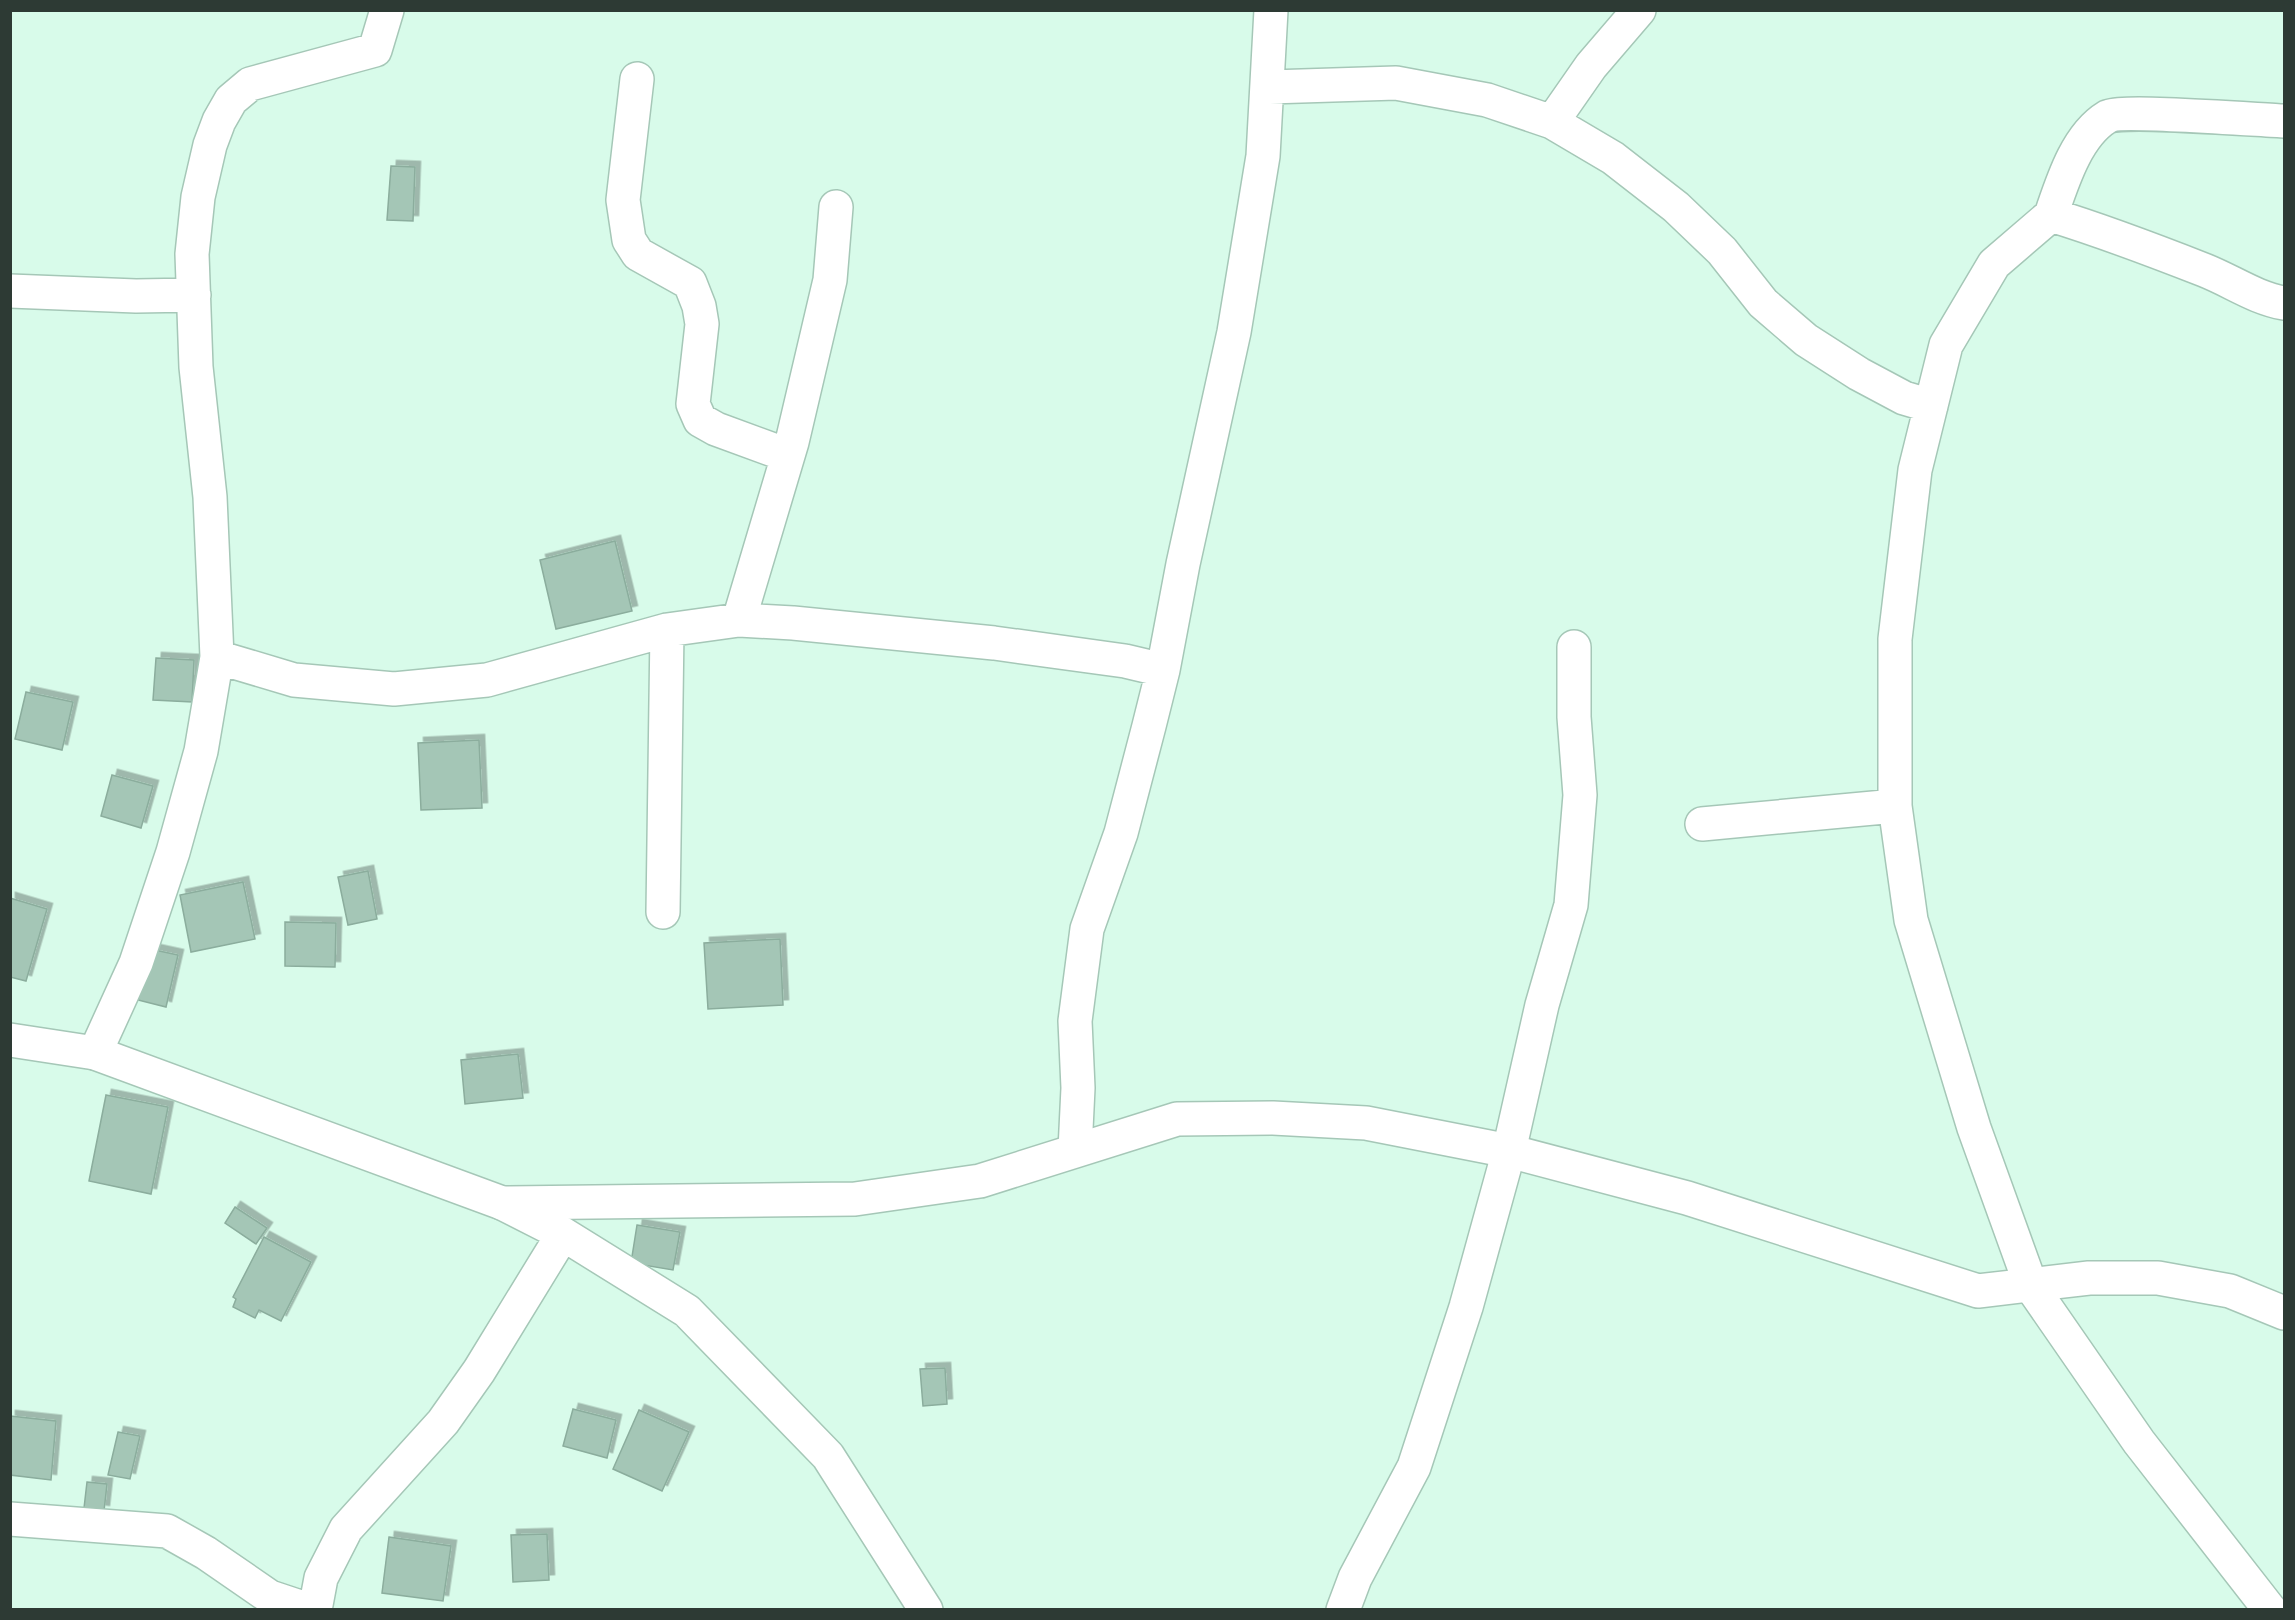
<svg xmlns="http://www.w3.org/2000/svg" width="2295" height="1620" font-family="Commissioner,sans-serif">
<style>
.building{fill:#a4c6b6;stroke:#8bad9d;stroke-width:1.5;filter:url(#shadow)}
.lines{fill:none;stroke-linecap:round;stroke-linejoin:round}
.minor-casing{stroke:#a5c7b7;stroke-width:36}
.tertiary-casing{stroke:#a5c7b7;stroke-width:36}
.minor{stroke:#fff;stroke-width:33}
.tertiary{stroke:#fff;stroke-width:33}
</style>
<defs>
<filter id="shadow"><feDropShadow dx="5.5" dy="-5.5" stdDeviation="0" flood-color="#0004"/></filter>
</defs>
<rect width="100%" height="100%" fill="#d8fbea"/>
<path class="building" d="M391,166L415,167L413,221L387,220Z
M615,541L632,611L556,629L540,560Z
M156,658L194,660L192,702L153,700Z
M26,692L73,702L62,750L15,739Z
M479,740L482,808L421,810L418,743Z
M112,775L153,786L141,828L101,816Z
M368,871L377,919L348,925L338,877Z
M243,882L255,939L191,952L180,895Z
M10,898L47,909L26,981L10,977Z
M285,922L336,923L335,967L285,966Z
M780,939L783,1005L708,1009L704,943Z
M150,949L178,955L166,1007L138,1000Z
M518,1054L523,1098L465,1104L461,1060Z
M106,1095L168,1107L151,1194L89,1181Z
M235,1207L267,1228L256,1244L225,1223Z
M637,1225L680,1232L673,1270L631,1263Z
M264,1237L311,1262L281,1321L259,1310L255,1318L233,1307L236,1299L233,1297Z
M945,1368L947,1404L923,1406L920,1369Z
M573,1409L616,1420L607,1458L563,1446Z
M639,1410L689,1432L662,1491L613,1469Z
M10,1416L56,1421L51,1480L10,1475Z
M118,1432L140,1436L130,1479L108,1475Z
M87,1482L107,1484L104,1511L84,1508Z
M547,1534L549,1580L513,1582L511,1535Z
M389,1537L451,1546L443,1601L382,1593Z"/>
<g class="lines">
<defs>
<path id="minor" d="M637,79L623,200L629,240L638,254L690,283L699,306L702,324L693,404L700,420L716,429L787,455
M1267,87L1396,83L1487,100L1552,122L1613,158L1676,207L1722,251L1763,303L1806,340L1859,374L1904,398L1931,406
M1552,122L1591,66L1639,10
M2051,215C2062,183 2076,136 2107,117C2120,109 2259,120 2284,121
M10,291L136,296L194,295
M739,620L792,442L830,280L836,207
M217,657L294,680L394,689L487,680L667,630L739,620L793,623L994,643L1125,661L1163,670
M1702,824L1895,806
M663,912L667,630
M95,1053L136,963L173,852L201,751L217,657L210,497L196,367L192,254L198,197L210,145L219,121L231,100L250,84L375,50L387,10
M1075,1150L1078,1088L1075,1021L1087,929L1121,833L1149,726L1163,670L1183,564L1234,332L1263,156L1271,10
M502,1203L563,1234L687,1311L828,1456L926,1610
M10,1519L167,1531L206,1553L270,1597L309,1610
M315,1610L321,1578L346,1529L443,1422L479,1371L563,1234
M1343,1610L1355,1578L1414,1467L1466,1307L1509,1151L1542,1005L1571,905L1580,795L1574,717V647
M2270,1610L2139,1442L2031,1286L1974,1128L1911,920L1895,806V639L1915,470L1946,345L1994,264L2051,215C2103,231 2153,250 2204,270C2232,281 2255,298 2284,303"/>
<path id="tertiary" d="M10,1040L95,1053L502,1203L855,1199L980,1181L1177,1119L1273,1118L1366,1123L1509,1151L1687,1198L1978,1291L2089,1278H2158L2230,1291L2284,1313"/>
</defs>
<use href="#minor" class="minor-casing"/>
<use href="#tertiary" class="tertiary-casing"/>
<use href="#minor" class="minor"/>
<use href="#tertiary" class="tertiary"/>
</g>
<rect width="2295" height="1620" fill="none" stroke="#2d3a34" stroke-width="24"/>
</svg>
